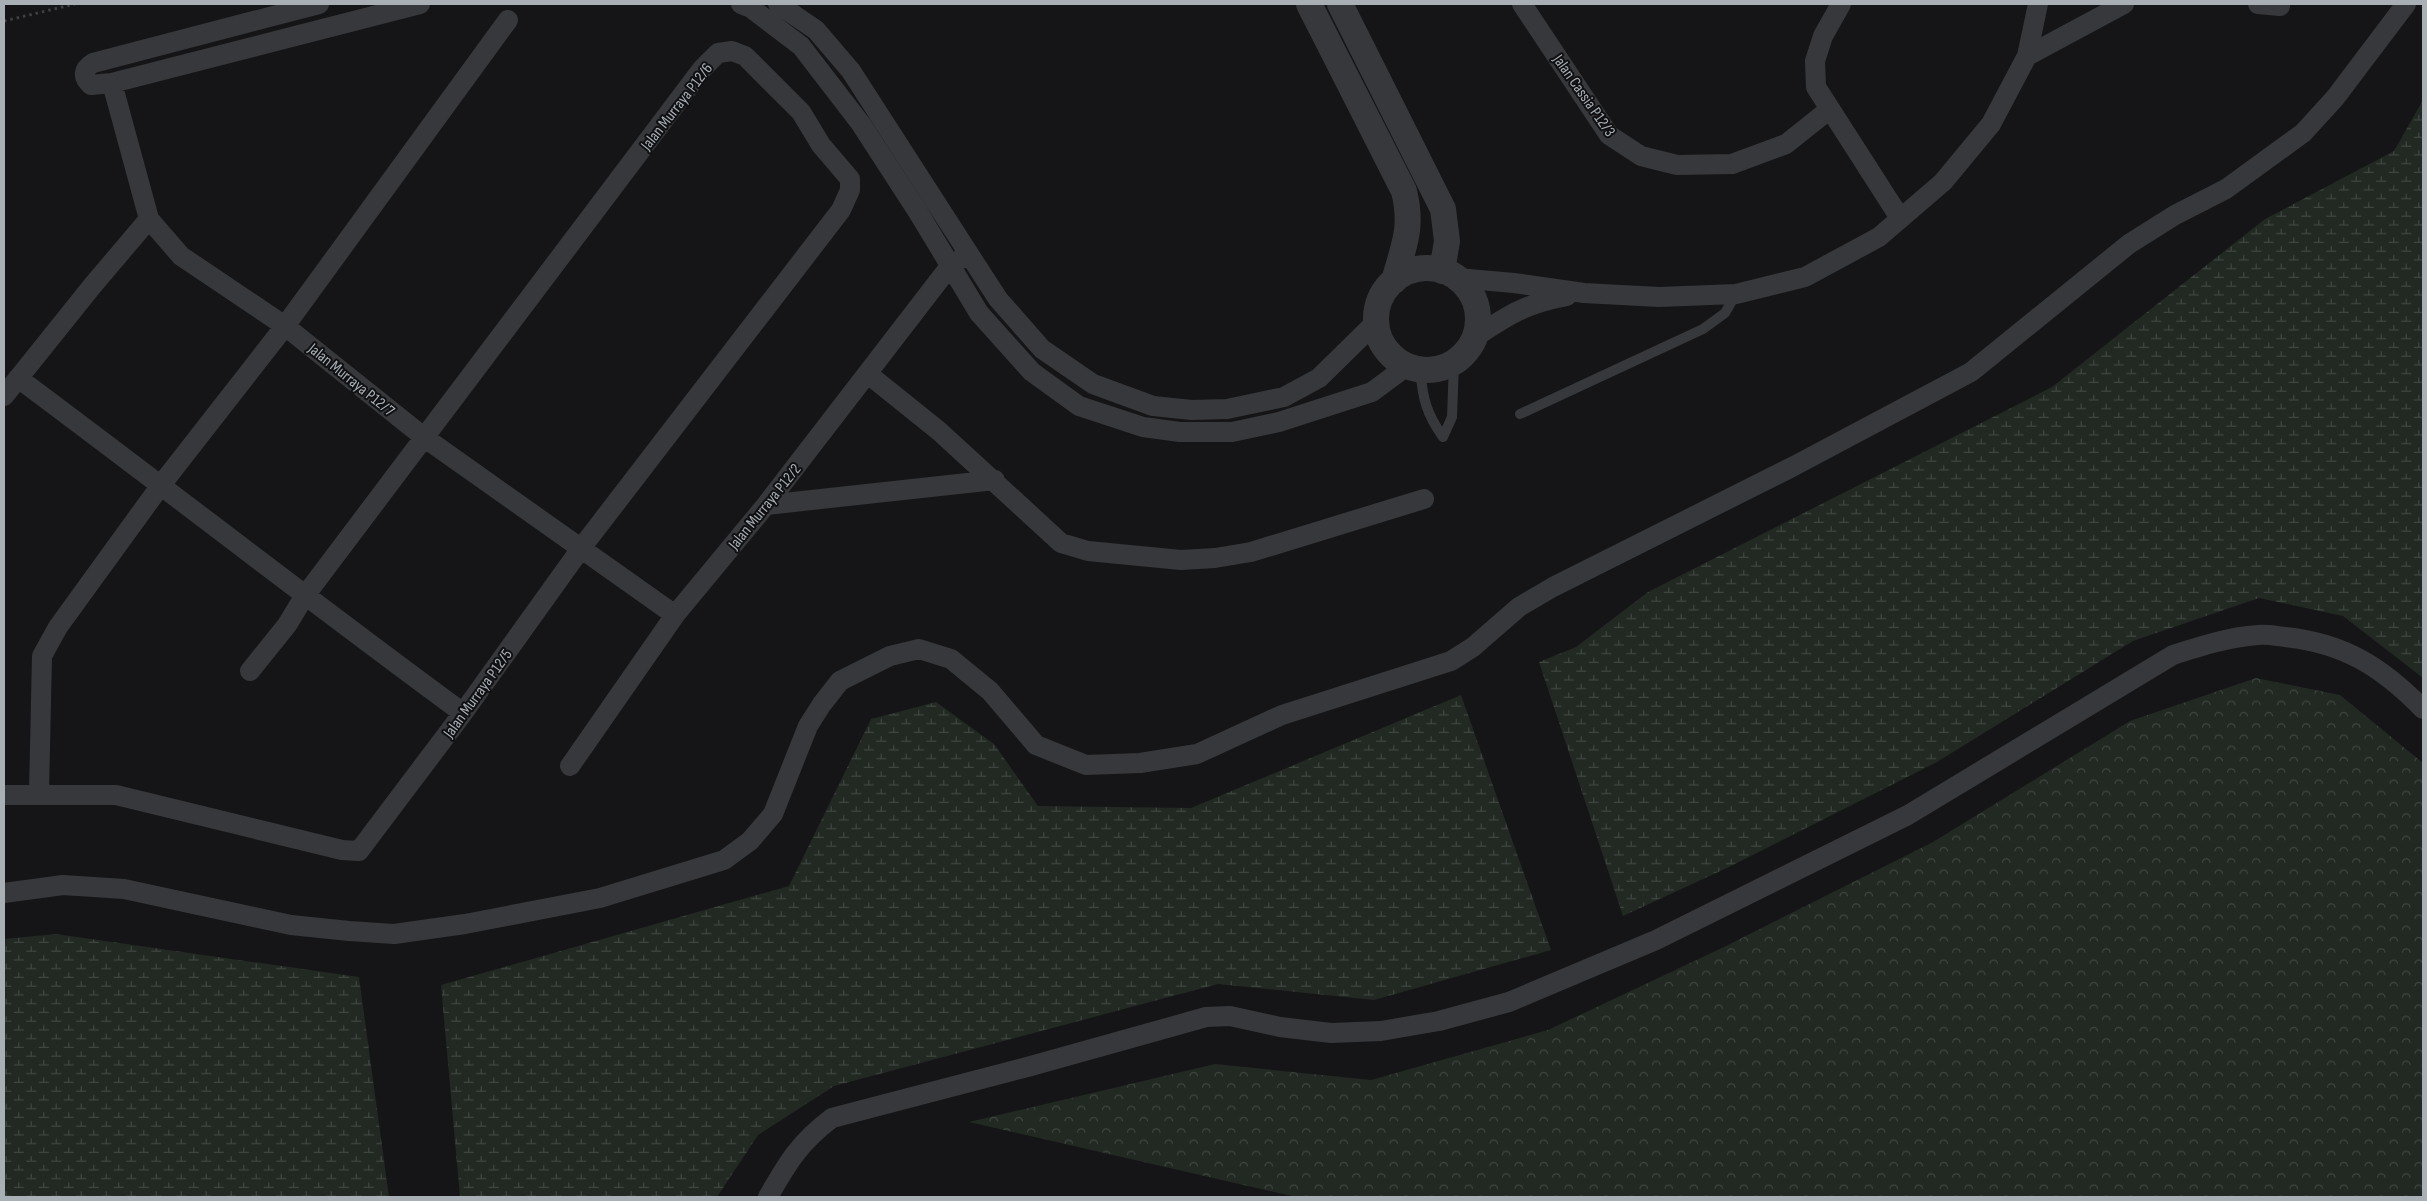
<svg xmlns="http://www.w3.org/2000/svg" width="2427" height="1201" font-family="'Sofia Sans Condensed',sans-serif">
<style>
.forest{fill:url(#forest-crowns)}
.wetland{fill:url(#wetland-marsh)}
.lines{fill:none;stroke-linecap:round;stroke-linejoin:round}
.path{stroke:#3d3f42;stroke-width:3;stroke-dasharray:2.5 4;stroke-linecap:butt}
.service{stroke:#37383b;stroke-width:10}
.minor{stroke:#37383b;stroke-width:20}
.tertiary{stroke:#37383b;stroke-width:26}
.labels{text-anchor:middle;stroke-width:4;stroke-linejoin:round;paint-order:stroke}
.street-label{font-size:16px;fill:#a8afb5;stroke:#101012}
</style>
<defs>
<pattern id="forest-crowns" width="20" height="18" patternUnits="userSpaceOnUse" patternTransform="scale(1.25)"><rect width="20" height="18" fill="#222822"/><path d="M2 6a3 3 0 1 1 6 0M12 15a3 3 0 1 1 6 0" fill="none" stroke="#3f4540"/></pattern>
<pattern id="wetland-marsh" width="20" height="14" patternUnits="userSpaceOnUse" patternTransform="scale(1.25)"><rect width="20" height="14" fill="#222822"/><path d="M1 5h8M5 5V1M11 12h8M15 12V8" fill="none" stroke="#3f4540"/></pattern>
</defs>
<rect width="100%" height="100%" fill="#151517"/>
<path class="forest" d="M2256,678L2340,695L2423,763V1197H1296L969,1122L1215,1064L1371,1080L1548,1030L1726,946L1933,842L2130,721Z"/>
<path class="wetland" d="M2423,100V678L2343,616L2259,598L2133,641L1937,762L1729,867L1623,916L1539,662L1576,647L1648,592L2052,387L2265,219L2394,151Z
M1461,695L1551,950L1374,1000L1218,984L834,1086L758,1135L717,1197H460L441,985L789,886L871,719L936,702L994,744L1038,806L1191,808Z
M56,934L359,977L389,1197H4V939Z"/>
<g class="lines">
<path class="path" d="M4,21L75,4"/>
<path class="service" d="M1420,370C1423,399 1426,413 1443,437L1452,417L1454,363
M1520,414L1703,329L1725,313L1736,294"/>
<path class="minor" d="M319,4L93,63C83,69 82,77 91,85L112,83L420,4
M741,4L751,8L801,46L861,124L918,212L979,313L1032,372L1079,406L1143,427L1180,432H1232L1279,422L1372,392L1407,366
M778,4L816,30L851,71L998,299L1042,349L1093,384L1153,406L1192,410L1227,409L1284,397L1319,378L1376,322
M1522,4L1609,135L1641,156L1677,165L1732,164L1786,144L1830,109
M1841,4L1823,36L1815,61L1816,87L1900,218
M2258,4L2280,6
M2027,56L2124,4
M112,83L149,219L181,256L285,326L425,438L675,615
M1457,278L1514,283L1584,293L1659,297L1736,294L1805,277L1879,237L1943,182L1991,124L2027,56L2038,4
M1475,337C1510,314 1525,304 1567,296
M868,374L939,431L1061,543L1088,551L1181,560L1215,558L1251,552L1424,499
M18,378C167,489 313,603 463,713
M4,396L93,285L149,219
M766,505L995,480
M570,766L675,615L766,505L950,266L959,260
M39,793L42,656L58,627L161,485L285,326L508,20
M4,795H116L342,850L359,851L463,713L582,547L841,210L850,190V179L821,145L801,112L745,56L732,51L718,53L702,69L304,597L287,625L250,671
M4,893L63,885L124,889L291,925L349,931L394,934L465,924L600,898L724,860L750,841L773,814L808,726L822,704L840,681L890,656L919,649L951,659L990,691L1036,745L1086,765L1140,763L1197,754L1282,715L1451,661L1473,647L1519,607L1553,587L1794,466L1971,372L2129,244L2175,215L2226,189L2303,133L2335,98L2406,4
M768,1197C788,1162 800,1142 832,1118L1031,1066L1206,1017L1230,1016L1280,1027L1331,1033L1381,1031L1439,1021L1509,1002L1656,940L1908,815L2173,655C2201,646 2229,637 2258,635C2267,634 2276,636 2285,637C2344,643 2382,667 2423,709"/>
<path class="tertiary" d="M1309,4L1404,191C1413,228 1404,245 1394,281
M1340,4L1443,209L1447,241L1442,271
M1376 319a51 51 0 1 1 102 0a51 51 0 1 1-102 0Z"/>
</g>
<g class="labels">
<g class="street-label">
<text transform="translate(1585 95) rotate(55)" y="6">Jalan Cassia P12/3</text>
<text transform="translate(676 106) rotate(-52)" y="6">Jalan Murraya P12/6</text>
<text transform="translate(352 379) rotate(39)" y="6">Jalan Murraya P12/7</text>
<text transform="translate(764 506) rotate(-51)" y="6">Jalan Murraya P12/2</text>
<text transform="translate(477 693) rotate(-54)" y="6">Jalan Murraya P12/5</text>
</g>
</g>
<rect width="2427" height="1201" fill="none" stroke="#a8afb5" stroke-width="10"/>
</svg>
